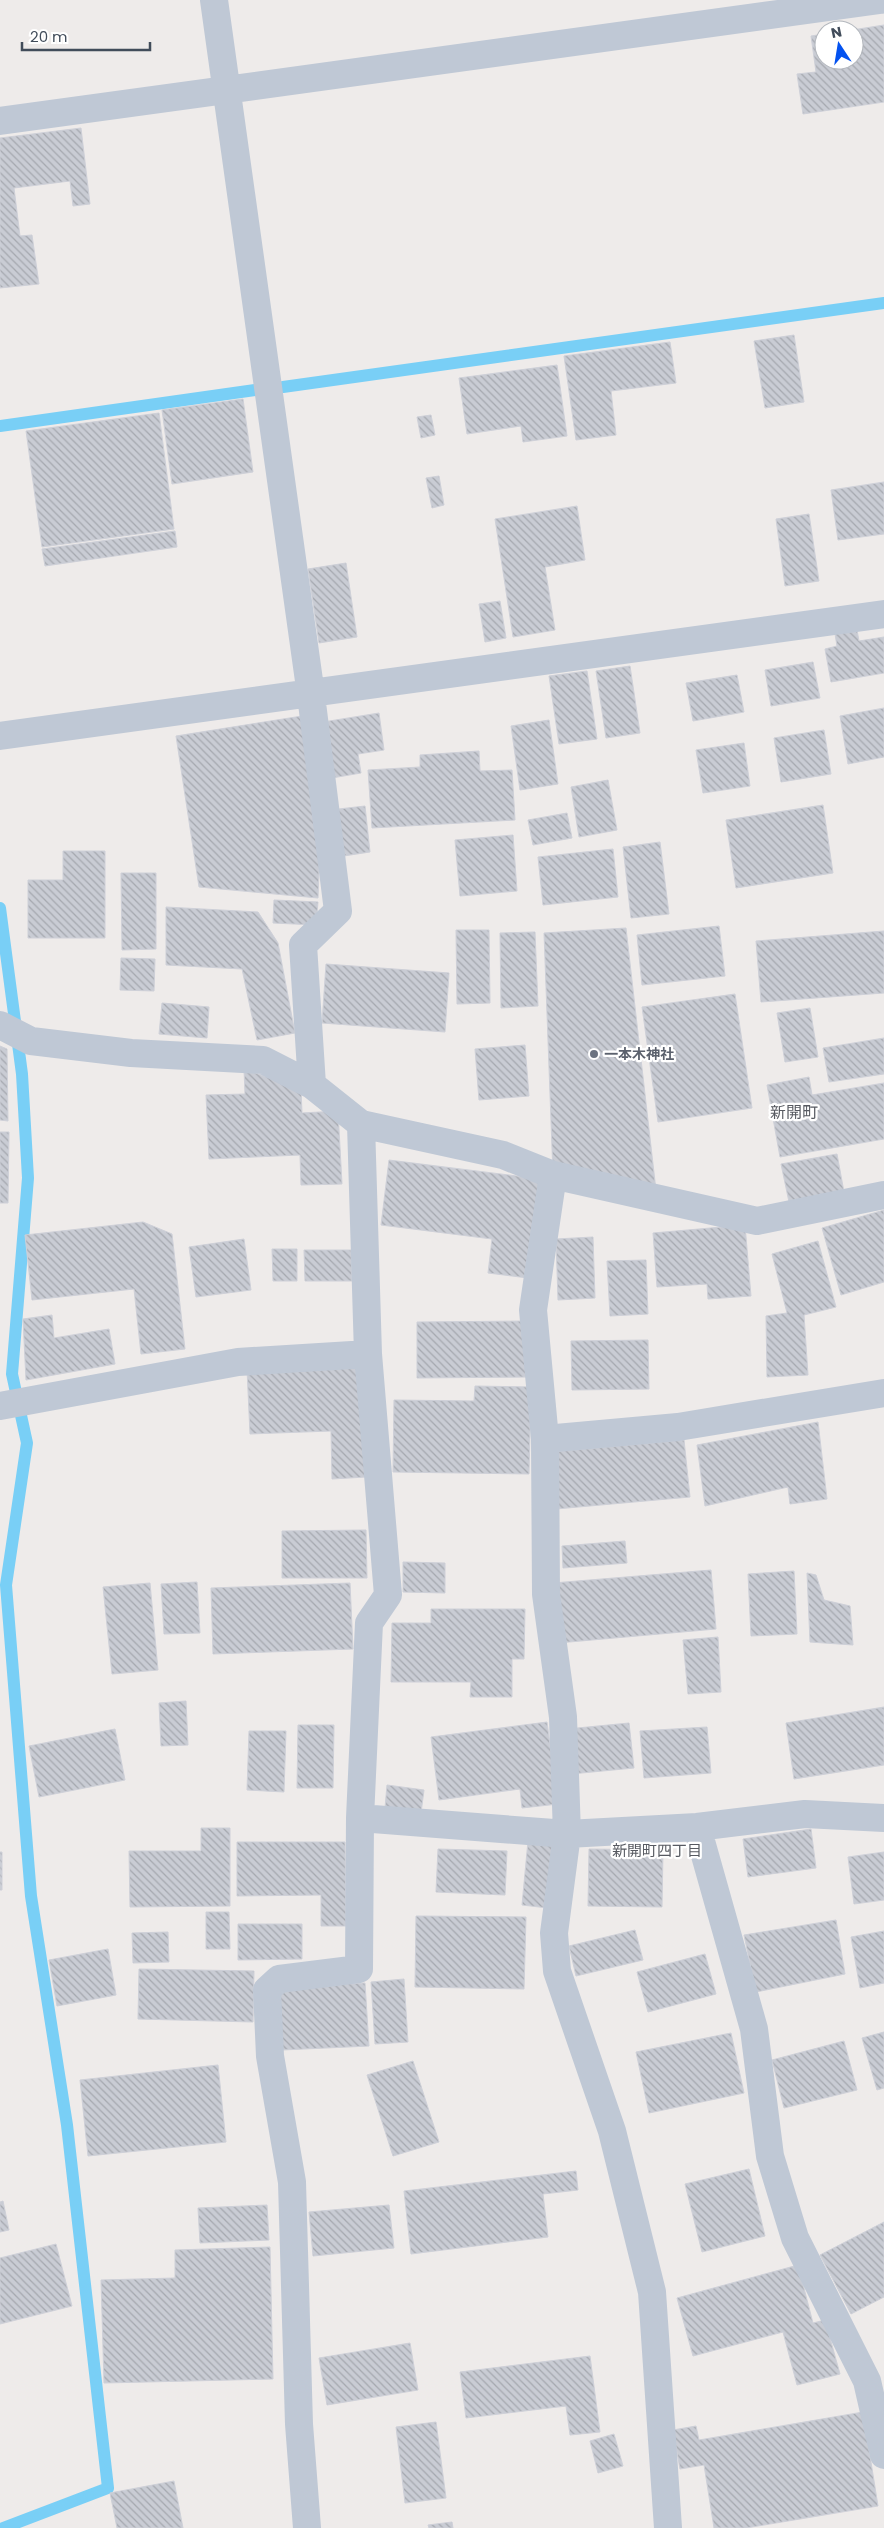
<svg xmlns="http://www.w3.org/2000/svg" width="884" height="2528" font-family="Poppins,'Noto Sans JP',sans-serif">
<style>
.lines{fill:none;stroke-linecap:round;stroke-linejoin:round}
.stream{stroke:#79cff6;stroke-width:12}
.building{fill:url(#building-back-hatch);stroke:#ced0d8}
.street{stroke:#bfc8d5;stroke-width:28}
.worship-dot{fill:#6b7280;stroke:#fff;stroke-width:2}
.labels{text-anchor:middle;stroke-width:4.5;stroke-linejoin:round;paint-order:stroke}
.worship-label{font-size:14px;font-weight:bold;fill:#5b616d;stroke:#fff;text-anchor:start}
.neighbourhood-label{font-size:15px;fill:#575a61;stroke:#fff}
.quarter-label{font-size:16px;fill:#575a61;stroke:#fff}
</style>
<defs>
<pattern id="building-back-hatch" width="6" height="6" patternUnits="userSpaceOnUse" patternTransform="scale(1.25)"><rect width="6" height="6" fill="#c9ccd4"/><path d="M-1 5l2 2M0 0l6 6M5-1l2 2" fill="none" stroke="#a5a8af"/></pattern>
</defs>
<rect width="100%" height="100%" fill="#eeebea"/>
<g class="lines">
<path class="stream" d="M283,387L884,303
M0,426L255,390
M0,908L22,1074L28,1178L12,1374L27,1443L6,1585L31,1896L67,2125L108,2488L3,2528"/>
</g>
<path class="building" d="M884,25V102L803,114L797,74L816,72L811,36L824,34V60H854V30H852Z
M81,128L90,204L73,206L70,181L14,188L20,236L32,235L39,284L0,288V138Z
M794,335L804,402L765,408L754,341Z
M670,342L676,383L611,391L616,435L576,440L564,356Z
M557,365L567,436L523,442L521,426L467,434L459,378Z
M243,399L253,472L172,484L162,410Z
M159,413L174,529L42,547L26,431Z
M431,415L435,435L421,438L417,417Z
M439,476L444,505L432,508L426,478Z
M884,482V534L838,540L831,490Z
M577,506L585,560L545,567L555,630L513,637L495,519Z
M809,514L819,581L785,586L776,519Z
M175,531L177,547L45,566L42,549Z
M346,563L357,637L319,643L308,569Z
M500,601L506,638L485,642L479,604Z
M857,630L859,641L884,637V673L831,682L825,649L837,646L835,634Z
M813,662L820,698L771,706L765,670Z
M630,666L640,733L606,738L596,671Z
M587,671L597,739L559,744L549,676Z
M737,675L744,712L693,721L686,683Z
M884,708V757L848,764L840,716Z
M379,713L384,750L358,754L361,773L326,779L317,723Z
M302,716L320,845L318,898L199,887L176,736Z
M549,720L558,784L520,790L511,726Z
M824,730L831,774L781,782L774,738Z
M744,743L750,786L703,793L696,750Z
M479,751L480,771L512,770L515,820L372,828L368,770L420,767V755Z
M608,780L617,830L579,837L571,787Z
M823,805L833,873L736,888L726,820Z
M365,806L370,852L337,857L330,810Z
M567,813L572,838L533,845L528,820Z
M513,835L517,891L460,896L455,840Z
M660,842L669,914L631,918L623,847Z
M613,849L618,897L543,905L538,857Z
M63,851H105V938H28V880H63Z
M121,873H156V949L122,950Z
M274,900L318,902L316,925L273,923Z
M166,907L258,912L278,943L295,1033L257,1040L242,969L166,965Z
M719,926L725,976L642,985L637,935Z
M626,928L657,1199L553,1175L544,933Z
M456,930H489L490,1003L457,1004Z
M884,931V993L761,1002L756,941Z
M535,932L538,1006L501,1008L500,933Z
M121,958L155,959L154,991L120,990Z
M326,964L449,973L445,1032L322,1023Z
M735,994L752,1108L658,1122L642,1007Z
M162,1003L209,1007L207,1038L159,1034Z
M810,1008L818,1057L785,1062L777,1013Z
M884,1038V1074L829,1082L823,1048Z
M525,1045L529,1096L479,1100L475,1049Z
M0,1046L7,1049L8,1121L0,1120Z
M244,1069L301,1089L302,1113L338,1111L342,1184L301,1185L300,1155L209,1159L206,1095L245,1094Z
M809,1077L812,1095L884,1083V1139L780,1157L767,1085Z
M0,1132H9L8,1203H0Z
M837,1154L844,1192L789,1202L781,1164Z
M389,1160L541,1179L528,1278L488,1273L492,1239L381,1225Z
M884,1210V1282L841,1295L822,1228Z
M143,1222L172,1234L185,1349L141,1354L134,1289L32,1300L25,1235Z
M745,1225L751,1296L708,1299L707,1284L657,1287L653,1233Z
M593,1237L595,1298L558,1300L556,1239Z
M244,1239L251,1290L196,1297L189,1247Z
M818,1241L836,1307L804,1315L808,1375L767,1377L766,1316L787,1313L772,1254Z
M272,1249H297V1281H273Z
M304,1250H351L352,1281H305Z
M646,1260L648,1314L610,1316L607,1261Z
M52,1315L54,1338L109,1329L115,1364L26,1380L23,1319Z
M527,1321L528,1377L417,1378V1322Z
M648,1340L649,1389L572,1390L571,1341Z
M362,1364L366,1477L332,1479L331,1431L250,1434L247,1369Z
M475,1386L531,1387L529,1474L393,1472L394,1400L474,1401Z
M818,1422L827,1499L790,1504L788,1487L705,1506L697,1445Z
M684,1440L690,1497L556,1509L551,1452Z
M366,1530L367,1578H282V1531Z
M625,1541L627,1563L563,1568L562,1546Z
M403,1562L445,1563V1593L403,1592Z
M711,1570L716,1629L558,1643L553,1583Z
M794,1571L797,1634L751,1636L748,1574Z
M807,1573L816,1575L824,1600L850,1606L853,1645L810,1642Z
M197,1582L200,1633L164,1634L161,1584Z
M150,1583L158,1670L112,1674L103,1587Z
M350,1583L353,1649L213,1654L211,1588Z
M431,1609H525L524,1659H512V1697H470L471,1682H391L392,1623H431Z
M718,1637L721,1692L688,1694L683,1640Z
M186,1701L188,1745L161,1746L159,1703Z
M884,1707V1765L794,1779L786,1723Z
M547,1722L558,1804L522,1808L520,1789L439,1800L431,1737Z
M629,1723L634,1768L571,1774L567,1729Z
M298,1725H334L333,1788H297Z
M707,1727L711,1773L644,1778L640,1731Z
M115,1729L125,1780L39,1797L29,1746Z
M249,1731H286L284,1792L247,1790Z
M387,1785L424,1790L421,1813L385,1808Z
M201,1828H230V1906L130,1907L129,1851H201Z
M811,1829L816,1868L748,1877L743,1839Z
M528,1841L555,1843L548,1908L522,1905Z
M237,1842H345L346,1926H321V1895L237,1896Z
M438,1849L507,1851L505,1895L436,1892Z
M589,1849L663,1850L662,1907L588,1906Z
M0,1852H2V1890H0Z
M884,1852V1900L854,1904L848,1857Z
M206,1912H229L230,1949H206Z
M416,1916L526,1917L524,1989L415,1987Z
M836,1920L845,1974L756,1992L744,1935Z
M238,1924H302V1959L238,1960Z
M635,1930L643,1960L576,1976L569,1946Z
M884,1931V1983L860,1988L851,1937Z
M168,1932L169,1962L133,1963L132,1933Z
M108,1949L116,1995L57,2006L49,1960Z
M705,1954L716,1994L648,2012L637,1972Z
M139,1969L254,1971L253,2022L138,2019Z
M404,1979L408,2042L375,2044L371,1982Z
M365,1983L369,2046L282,2050L278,1987Z
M884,2032V2088L877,2090L862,2038Z
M731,2033L744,2093L649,2113L636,2052Z
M844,2041L857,2090L784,2108L772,2060Z
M413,2061L439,2142L393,2156L367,2075Z
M218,2065L226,2142L88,2156L80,2080Z
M749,2169L765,2236L702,2252L685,2184Z
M576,2171L578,2190L543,2194L548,2237L411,2254L404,2191Z
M3,2201L9,2230L0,2232V2202Z
M267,2205L269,2240L200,2243L198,2208Z
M389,2205L394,2248L313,2256L309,2212Z
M884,2222V2297L851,2314L820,2255Z
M56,2244L72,2306L0,2324V2258Z
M270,2247L273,2379L104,2383L101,2280L175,2278V2250Z
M798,2265L813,2323L825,2320L840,2374L797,2385L783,2332L693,2356L677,2298Z
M410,2343L418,2390L327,2405L319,2358Z
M590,2356L600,2432L570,2435L566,2406L466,2418L460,2372Z
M863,2412L878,2506L746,2528H714L704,2465L680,2469L673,2430L696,2426L699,2440Z
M436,2422L446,2498L405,2503L396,2427Z
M614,2434L623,2466L598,2473L590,2441Z
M174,2481L183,2528H117L110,2493Z
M452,2522L453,2528H429L428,2525Z"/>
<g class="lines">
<path class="street" d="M214,0L311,695L338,911L303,945L312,1085
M0,121L880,0
M0,736L884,614
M0,1025L31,1041L131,1053L263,1060L312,1085L361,1124L503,1155L553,1175L757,1221L884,1195
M0,1406L238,1362L368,1354
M545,1439L533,1310L553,1175
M360,1818L567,1834L697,1827L805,1814L884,1818
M697,1827L754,2029L770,2156L795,2238L867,2381L884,2455
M307,2528L299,2424L292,2182L270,2056L267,1990L279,1979L359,1969L360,1818L369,1623L388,1595L368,1354L361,1124
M668,2528L652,2292L612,2131L557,1971L554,1933L567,1834L563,1717L546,1594L545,1439L678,1427L884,1393"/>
</g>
<circle class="worship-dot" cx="594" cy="1054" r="5"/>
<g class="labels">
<g class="worship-label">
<text x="604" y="1059">一本木神社</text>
</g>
<g class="neighbourhood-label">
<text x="657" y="1856">新開町四丁目</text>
</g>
<g class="quarter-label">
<text x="794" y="1118">新開町</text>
</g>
</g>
<g transform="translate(839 45) rotate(348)"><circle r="24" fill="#ffffff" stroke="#b3b7bd"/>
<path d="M0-4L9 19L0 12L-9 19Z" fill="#0352f0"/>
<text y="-8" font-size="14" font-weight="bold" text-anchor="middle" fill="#414c5a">N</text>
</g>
<path d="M22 42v8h128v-8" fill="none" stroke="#414c5a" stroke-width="2.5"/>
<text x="30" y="42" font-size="15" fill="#414c5a" stroke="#ffffff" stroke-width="4" paint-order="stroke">20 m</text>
</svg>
